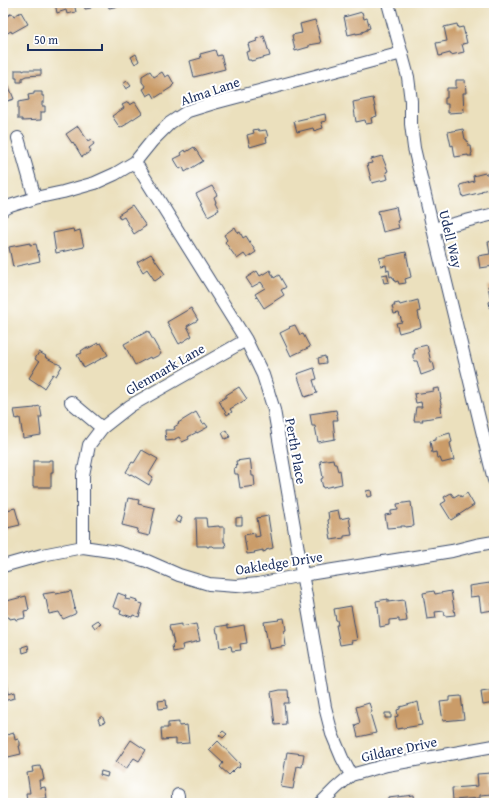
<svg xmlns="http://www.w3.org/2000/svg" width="497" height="806" font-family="'Gentium Book Plus',serif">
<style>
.building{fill:#ca9c69}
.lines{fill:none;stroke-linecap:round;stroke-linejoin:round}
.minor-casing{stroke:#3a4a6c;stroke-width:14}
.minor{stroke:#fff;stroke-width:12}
.labels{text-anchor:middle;stroke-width:4;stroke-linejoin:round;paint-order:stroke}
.street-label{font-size:14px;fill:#1b2f5e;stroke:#fff}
</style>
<rect width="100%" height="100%" fill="#fff"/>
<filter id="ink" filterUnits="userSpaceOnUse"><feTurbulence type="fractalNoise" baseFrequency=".025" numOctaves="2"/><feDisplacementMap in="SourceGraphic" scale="8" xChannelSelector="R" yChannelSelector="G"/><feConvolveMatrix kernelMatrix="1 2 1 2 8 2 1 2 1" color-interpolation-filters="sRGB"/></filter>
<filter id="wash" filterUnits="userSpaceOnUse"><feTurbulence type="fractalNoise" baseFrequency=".012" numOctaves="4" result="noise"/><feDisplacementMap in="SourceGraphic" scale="16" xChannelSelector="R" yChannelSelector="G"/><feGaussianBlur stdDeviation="0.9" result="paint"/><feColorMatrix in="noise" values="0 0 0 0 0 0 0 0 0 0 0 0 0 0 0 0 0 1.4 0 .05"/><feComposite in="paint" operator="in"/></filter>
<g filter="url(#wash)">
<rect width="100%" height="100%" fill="#ebe0bd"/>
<g id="blocks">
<path class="building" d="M55,3H74L76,12L67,14L66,10L57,13Z
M90,3L91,8L85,9L84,4Z
M108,3H128V4L109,8Z
M21,12L28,24L12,33L11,31L4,35L3,25L6,23L4,18L12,13L14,16Z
M362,12L364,19L367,18L370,28L367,29V30L362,32V33L356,34V33L348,35L344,17Z
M315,20L321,43L309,45V47L295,51L292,35L302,33L300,24Z
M457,24L458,28L463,27L467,43L462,44L464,52L451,55L450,53L439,56L436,43L447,41L444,27Z
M264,36L270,56L251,61V60H248L246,52L250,51L248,44L257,41L256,39Z
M215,50L217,56L221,55L225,69L194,77L190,61L201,58L200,54Z
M136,54L139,61L135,64L131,57Z
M15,70H23V71L25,70H41V75L26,76L22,78V82H17V78H15Z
M150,71L154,77L162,72L165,77L169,75L174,84L172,86V87L155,98L152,93L147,96L143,89L146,87L142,82V76Z
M456,80H465L466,93H463L464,112L448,113V104H445V98H447V88H456Z
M127,81L131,86L126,89L123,84Z
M8,84L14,99L4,102L3,99V86Z
M34,92H42V96H44V102H42V106H45V112H41V120L22,121V119H18V102L29,100L28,95L34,94Z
M373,98L377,116L371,118L372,123L366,124L365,120L356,122L353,102Z
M128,102L130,105L135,102L142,113L127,123V124L120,128L112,116L124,108L122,105Z
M325,114L326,121L321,122L323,128L314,131L313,128L297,132L294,121Z
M78,126L88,141L91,139L94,144L89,148L91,151L82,157L73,142L72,143L66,134Z
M258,129L259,131L266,130L268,137L266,138L267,142L250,147L247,135L254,133L253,130Z
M463,129L465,139L467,140L468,146H471L472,153L471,154L472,156H468V155L455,157L453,145L451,146L448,132Z
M194,147L203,161L185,172L183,167L180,169L174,159L182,155L181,153L185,150L186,152Z
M382,156L388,171L386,172L388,179L372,183L367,164L372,163L371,159Z
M485,173L486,174H488L492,188L481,191L482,192L463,197L460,185L474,181L473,176Z
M212,186L217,195L214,197L216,202H215L219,210L208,216L196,194Z
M132,206L146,226L134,234L124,217L120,219L118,215Z
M396,207L399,220L397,221L399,228L383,232L378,211Z
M235,227L238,233L240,232L243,238L246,236L256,252L247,258L244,254L237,259L225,242L227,240L224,235Z
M73,229L74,232L80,230L84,247L56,253L53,233Z
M494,241V266L480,268L478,256L490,254L488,242Z
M30,243V245L36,244L40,261L13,267L9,247Z
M406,252L411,277L405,279L406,283L399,284L398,281L395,282L394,278H393L392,276L390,277L389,270L387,271L386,265L381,266L379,258Z
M151,254L165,274L155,281L147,269L143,272L137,262Z
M270,270L274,278L279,275L286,287L281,290L284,295L264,308L255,294L265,288L261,282L252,287L246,278L257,271L260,276Z
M387,274L389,282L384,283L382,275Z
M494,284V311L491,312L489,302L491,301L488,286Z
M418,300L420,311L418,312L421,327L399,333L396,323L402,322L399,313L394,314L392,306H395L394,304L399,303L400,305Z
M191,308L198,320L187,326L192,336L179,344L167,322Z
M295,325L300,335L303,334L310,347L291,356L280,333L290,328L289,327Z
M148,331L161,354L151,359L150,357L135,365L124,344Z
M98,343V344L101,343L108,355L84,368L77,355L82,353L81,351L87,347V349Z
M427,345L431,362H433L435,370L421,375L417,361H414L413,358V354H415L414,348Z
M39,352L46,356L45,357L62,366L56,376L53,374L44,388L29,378L39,362L35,359Z
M325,356L326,363L319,364L318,358Z
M314,368L317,379L313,380L317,393L305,397L297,374Z
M239,387L247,399L230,409L232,412L227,415L219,401L226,397V395Z
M439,388L441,399L440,400L442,407H441L442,416L425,419H422L423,421H414L416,407H422L421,402L416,403L414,394L434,391L433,389Z
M40,406L42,417H39L41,435L23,438L20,418L16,419L14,410L35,408V407Z
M336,410L338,420H333L335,439L318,442L315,426H312L310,414Z
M196,412L203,424L205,423L208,427L197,433V432L188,437L189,439L182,442L179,437L175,439V440L166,441L165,430H173L175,429L174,427L179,424L178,423Z
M226,430L230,437L225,439L222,433Z
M450,433L452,442L450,443L454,460L442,463L440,458H437L436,452L432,453L430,441L436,440V437Z
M142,450L158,459L149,474L153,477L149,485L131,474L130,475L126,472L132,462L134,463Z
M250,459L251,465L252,476H254L255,486L240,488L238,474H235L234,468L237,467L236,461Z
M333,459L334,464H336L338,471L340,470L342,484L323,488L321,479L323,478L320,461Z
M49,460H53V472H51V487H33V461H49Z
M371,490L372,496L367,497L366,491Z
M451,493L454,497L459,494L461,497L467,493L474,505L451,520L441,504L446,501L444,497Z
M128,498L139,500L138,504L155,508L149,536L137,533L138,529L122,525Z
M411,502L414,526L405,527V526H401V527L387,528L385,515L391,514V511L398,510L397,504Z
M15,508L20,525L3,529V511Z
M338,510L340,519L349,517L352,535L344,536V538L331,540L328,520H329L328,512Z
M178,516L182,518L180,523L175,521Z
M268,516L273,548L266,550V551L263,552V550L254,552L255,553L247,554L244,535L255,533V537L260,536L257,518Z
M242,517V525H236V518Z
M196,518H206L207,527L219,526V527H224V542H225L226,547H214L213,546H209V547H207V546H197Z
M490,583V585L494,584V597H493L494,603H492L493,610L481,612L479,596L470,597L469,586Z
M71,591L75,608L74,609L76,612L75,614L63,619L60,614L59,612L49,614L46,599H45L43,594L55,592L56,594Z
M434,591L435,594L451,591L455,615L445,616L444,611L435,612L436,618L427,619L423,593Z
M118,593L126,596L125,599L130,600L131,598L137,600L136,602L143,604L139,617L133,615L132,617L126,615L125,616L120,614L121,610L113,607Z
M26,596L29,610L24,611L25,618L16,620L15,618L10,619L9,617L3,618V602Z
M388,599V602L404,600L407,621L399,622V619L389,620V625L380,627L378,606L377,607L376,601Z
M351,606L357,640L351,641L352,643L340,645L336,625H338L337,620H336L334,609Z
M284,618L286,630L284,631L286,646L269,649L264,622L279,620L278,619Z
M98,620L101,623L95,628L92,624Z
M181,624V627L196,624L200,641L182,645L183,650L173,652L172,645L174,644L171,631H170L169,626Z
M228,625V628L244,625L247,643L240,644L241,650L232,651L231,646L220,648L218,633H217L216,627Z
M28,645L29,651L23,653L22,647Z
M6,679L8,689H7L8,694L14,692L15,698L3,701V680Z
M280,690H288L289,703H284L286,724L275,725L271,692Z
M494,690V703L483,705L481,692Z
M461,696L464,719L443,721L440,702L449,701V697Z
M166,700L167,708L159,709L158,701Z
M418,702L422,725L397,729L395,717L398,716L397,710L400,709V707Z
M369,703L372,712L370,713L376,733L358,737L355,725L360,723L356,707Z
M385,713H391V718H385Z
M102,716L105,722L100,724L98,719Z
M179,722V726L187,725L189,743L176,744V739L162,740L161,728H168V723Z
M223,731L227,734L223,738L219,735Z
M14,733L15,740L18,739L20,742V746H19L21,754L4,758L3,736Z
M131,740L146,750L139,761L134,758L126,769L116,762Z
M218,741L240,764L239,766L240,767L239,768L237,767L229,775L220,767L223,763L209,750Z
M287,752L304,754L302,767L297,766L293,789L281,787Z
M40,766L41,770H42L44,780H39L40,788L45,787L47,798L27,801L26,793H30L27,773L33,772L32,767Z
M101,771L108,773L107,777L100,775Z
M491,773L493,794L480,795V798L453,800L452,788L478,786L477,774Z
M414,795L415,803H388V798Z"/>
</g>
</g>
<g filter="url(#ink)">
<use href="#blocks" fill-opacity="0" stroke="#3a4a6c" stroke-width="1"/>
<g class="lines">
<defs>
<path id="minor" d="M388,3L408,77L411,101V124L414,148L433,229L494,480
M18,138L35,198
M135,162L246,340L263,375L274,410L325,707L332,734L342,758L351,775
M3,210L10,206L35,198L63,192L95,183L115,174L135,162L152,141L170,123L188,111L214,103L402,53
M433,229L494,214
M71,402L102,428
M83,547V475L89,445L102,428L130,406L246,340
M3,566L42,555L83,547L117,552L147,561L179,575L209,584L236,586L258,584L302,575L452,551L476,545L494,542
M178,803V795
M321,803L336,788L351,775L387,765L494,746"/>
</defs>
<use href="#minor" class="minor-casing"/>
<use href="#minor" class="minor"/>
</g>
</g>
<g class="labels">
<g class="street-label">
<text transform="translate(210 91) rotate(-19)" y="5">Alma Lane</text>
<text transform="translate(451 239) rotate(76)" y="5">Udell Way</text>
<text transform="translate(165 369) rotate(-30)" y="5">Glenmark Lane</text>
<text transform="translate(296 451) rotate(80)" y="5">Perth Place</text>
<text transform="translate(279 563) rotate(-9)" y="5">Oakledge Drive</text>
<text transform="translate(399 749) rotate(-12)" y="5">Gildare Drive</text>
</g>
</g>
<rect width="497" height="806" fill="none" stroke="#fff" stroke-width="16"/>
<path d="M28 44v6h74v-6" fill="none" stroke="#1b2f5e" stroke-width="2"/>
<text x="34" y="44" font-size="12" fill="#1b2f5e" stroke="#ffffff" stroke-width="3" paint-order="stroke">50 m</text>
</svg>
